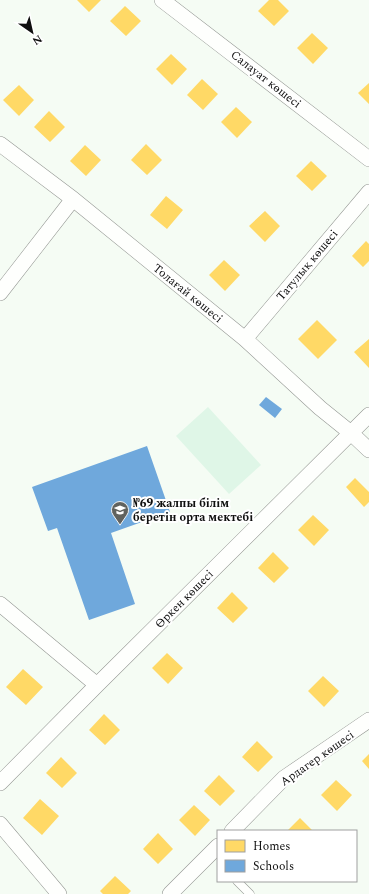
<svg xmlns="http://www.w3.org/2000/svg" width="369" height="894" font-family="Spectral,serif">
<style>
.pitch{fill:#dff6e7}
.homes{fill:#ffd966}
.schools{fill:#6fa8dc}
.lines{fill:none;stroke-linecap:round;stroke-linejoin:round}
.lane-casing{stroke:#939692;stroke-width:9}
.street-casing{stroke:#939692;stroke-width:16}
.lane{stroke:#fefffd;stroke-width:8}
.street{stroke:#fefffd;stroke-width:15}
.labels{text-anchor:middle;stroke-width:4;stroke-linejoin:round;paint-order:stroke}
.street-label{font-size:12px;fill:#0f0f0f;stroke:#fff}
.poi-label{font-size:12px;font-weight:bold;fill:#0f0f0f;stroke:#fff;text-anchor:start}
</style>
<rect width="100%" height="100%" fill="#f5fcf4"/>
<path class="pitch" d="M208,407L261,465L229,494L176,436Z"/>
<path class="homes" d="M77,0H101L89,12Z
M269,0H278L289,11L274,26L258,11Z
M125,6L141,21L126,36L110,21Z
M312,33L328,48L313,64L297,48Z
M171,54L187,69L172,85L156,69Z
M202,79L218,94L203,110L187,95Z
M369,83V104L358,93Z
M19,85L34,100L19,116L3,100Z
M236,107L252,122L237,138L221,122Z
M49,111L65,127L50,142L34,127Z
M146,144L162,160L147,175L131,160Z
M85,145L101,160L86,176L70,161Z
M311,161L327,176L312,191L296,176Z
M166,196L183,210L167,229L150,215Z
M265,211L280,226L265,242L249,226Z
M366,241L369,244V261L363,267L352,256Z
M224,260L240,275L225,291L209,275Z
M317,320L337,340L318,359L298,339Z
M369,339V368L354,352Z
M355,478L369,492V502L364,507L346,487Z
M313,515L329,530L314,546L298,530Z
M273,552L289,568L274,583L258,568Z
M232,592L248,608L233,623L217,608Z
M167,653L183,668L168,684L152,668Z
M23,669L43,687L26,705L6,687Z
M323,676L339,691L324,707L308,691Z
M104,714L120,730L105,745L89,730Z
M257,741L273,757L258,772L242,757Z
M369,754V769L362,761Z
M61,757L77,773L62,788L46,773Z
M219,775L235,791L220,806L204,791Z
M336,780L352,795L337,811L321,795Z
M40,799L59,816L42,835L23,818Z
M194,805L210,820L195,836L179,820Z
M300,818L313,831H287Z
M158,833L173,849L158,864L143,849Z
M115,876L131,891L128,894H103L100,891Z"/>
<path class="schools" d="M266,397L282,409L275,418L259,405Z
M147,446L170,512L111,533L135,604L89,620L57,528L48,531L32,487Z"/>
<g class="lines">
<defs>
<path id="lane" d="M237,881L250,894"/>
<path id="street" d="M162,0L369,159
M0,144L73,199L245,339L320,408L351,433L369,450
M0,293L73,199
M245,339L369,192
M0,604L97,685
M0,783L97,685L369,415
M0,824L59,894
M232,831L284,778L369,720
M170,894L218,846"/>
</defs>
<use href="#lane" class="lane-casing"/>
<use href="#street" class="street-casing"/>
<use href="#lane" class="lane"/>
<use href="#street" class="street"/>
</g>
<defs>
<symbol id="school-pin" viewBox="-11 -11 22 30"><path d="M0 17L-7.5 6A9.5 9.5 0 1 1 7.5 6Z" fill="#60625f" stroke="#fff"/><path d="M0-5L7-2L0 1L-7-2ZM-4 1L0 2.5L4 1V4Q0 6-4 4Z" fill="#fff"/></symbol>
</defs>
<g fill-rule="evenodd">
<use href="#school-pin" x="110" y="500" width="20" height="27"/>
</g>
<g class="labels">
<g class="street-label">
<text transform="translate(266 79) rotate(38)" y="4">Салауат көшесі</text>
<text transform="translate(307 265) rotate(-50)" y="4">Татулық көшесі</text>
<text transform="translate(188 293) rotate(39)" y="4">Толағай көшесі</text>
<text transform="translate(184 599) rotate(-45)" y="4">Өркен көшесі</text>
<text transform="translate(317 758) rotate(-35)" y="4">Ардагер көшесі</text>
</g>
<g class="poi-label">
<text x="133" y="507">№69 жалпы білім<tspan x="133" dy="14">беретін орта мектебі</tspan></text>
</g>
</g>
<rect x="217" y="830" width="140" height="52" fill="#ffffff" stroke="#9f9f9f"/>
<rect x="225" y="840" width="20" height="12" fill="#ffd966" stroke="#9f9f9f"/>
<text x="253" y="850" font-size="12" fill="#0f0f0f">Homes</text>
<rect x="225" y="860" width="20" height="12" fill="#6fa8dc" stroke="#9f9f9f"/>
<text x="253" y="870" font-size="12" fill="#0f0f0f">Schools</text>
<g transform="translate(32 32) rotate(146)" stroke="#ffffff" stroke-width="3" paint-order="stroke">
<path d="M0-3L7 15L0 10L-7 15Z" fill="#0f0f0f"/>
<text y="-6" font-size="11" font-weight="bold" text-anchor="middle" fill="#0f0f0f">N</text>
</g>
</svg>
